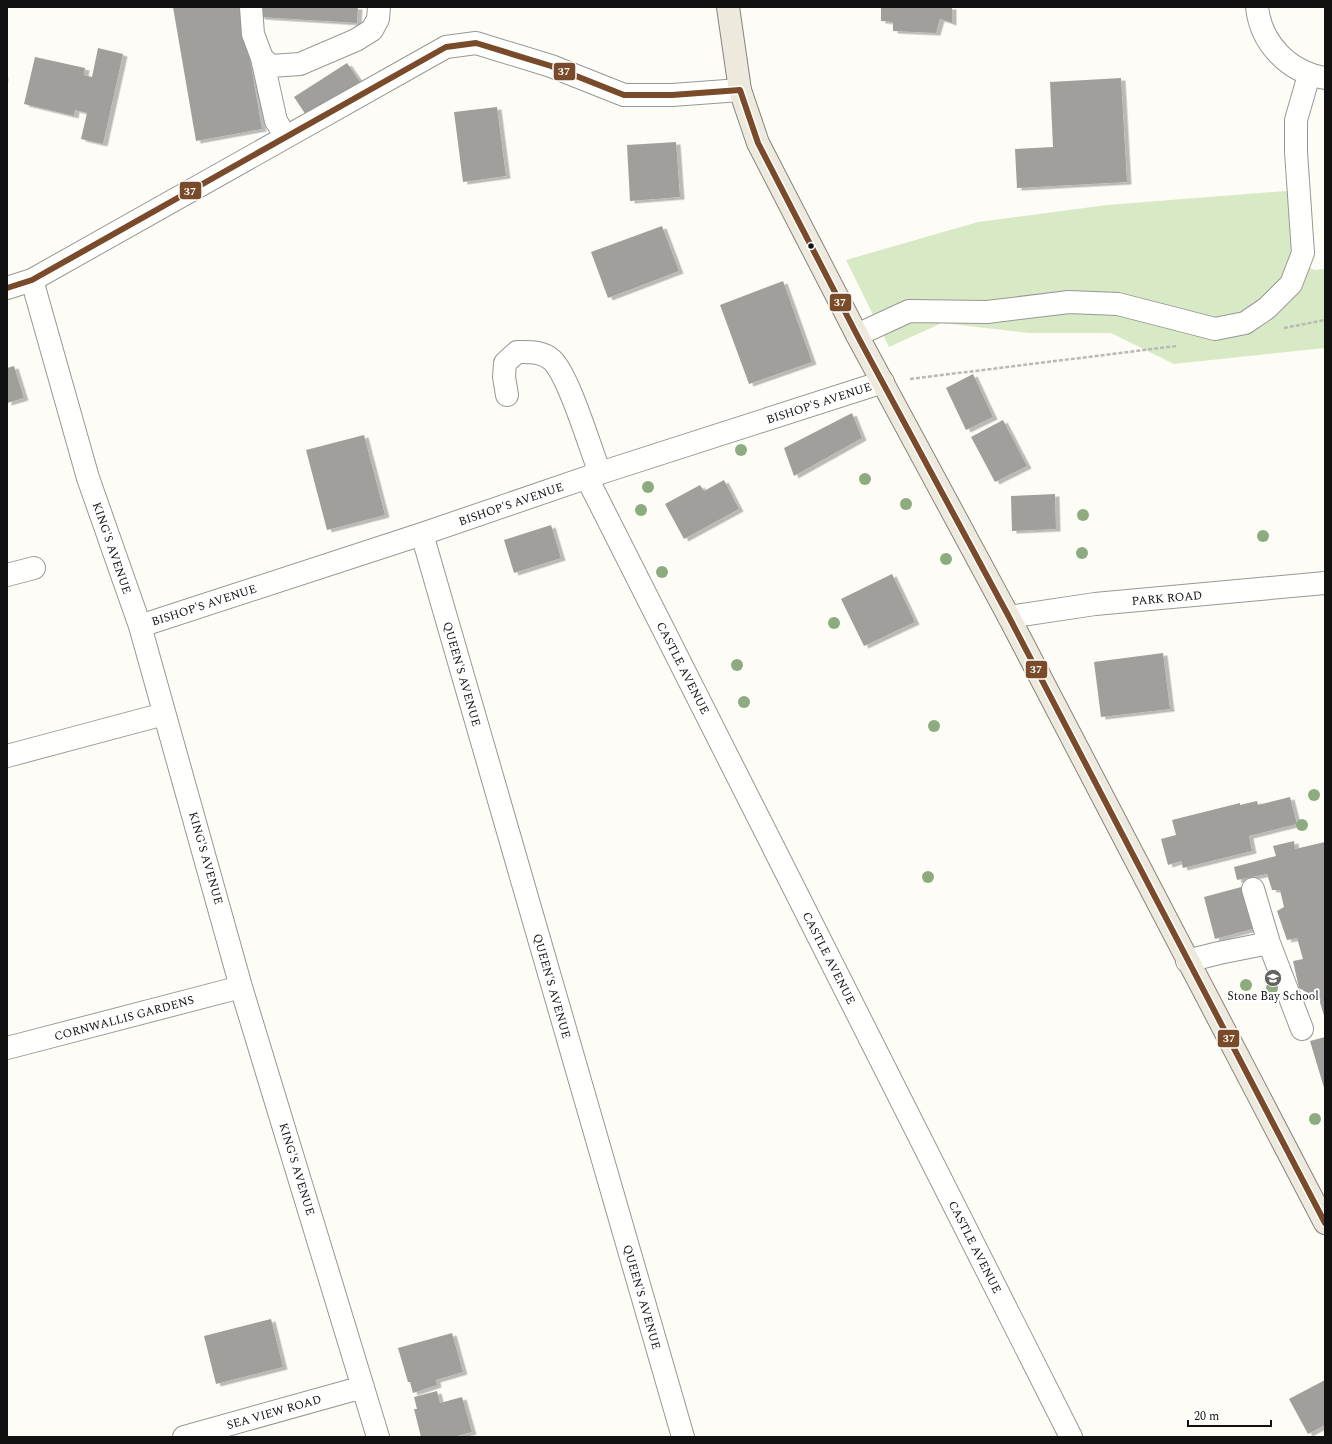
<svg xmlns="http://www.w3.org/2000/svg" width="1332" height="1444" font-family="Spectral,serif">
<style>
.forest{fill:#d8eac5}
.building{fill:#a19f9c;filter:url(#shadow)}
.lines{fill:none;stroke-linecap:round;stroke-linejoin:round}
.minor-casing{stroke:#979795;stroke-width:24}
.major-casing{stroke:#858482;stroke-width:24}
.path{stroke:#b9b9b8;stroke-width:2.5;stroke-dasharray:4 2;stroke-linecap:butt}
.minor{stroke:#fffffe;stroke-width:22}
.major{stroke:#ede9dc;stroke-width:22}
.bus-1-casing{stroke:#fff;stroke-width:9}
.bus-1{stroke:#7a4b2a;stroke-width:6}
.tree{fill:#8cac80}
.bus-dot{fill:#111;stroke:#fff;stroke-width:1.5}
.labels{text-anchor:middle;stroke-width:4;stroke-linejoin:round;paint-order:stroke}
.street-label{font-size:12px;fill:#111;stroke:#fff}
.poi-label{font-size:12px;fill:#111;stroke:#fff}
.line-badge{stroke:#fff;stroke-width:1.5}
.badge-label{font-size:11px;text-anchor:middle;font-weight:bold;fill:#fff}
</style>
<defs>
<filter id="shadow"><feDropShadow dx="4.5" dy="2.5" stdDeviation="0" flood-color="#0004"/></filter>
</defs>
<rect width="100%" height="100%" fill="#fdfcf7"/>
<path class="forest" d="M1299,190L1293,261L1315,270L1325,269V348L1174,364L1111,333H1028L942,323L889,347L846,260L978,222L1107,205Z"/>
<path class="building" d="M173,7H241L262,129L196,141Z
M260,7H358L357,23L260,17Z
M881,7H952V23L940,19L936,33L893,31V22L881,21Z
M98,48L123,54L103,144L81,139L87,113L75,110L74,116L24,104L35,57L85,68L84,75L92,77Z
M347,63L361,83L308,118L294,97Z
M1121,78L1127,182L1017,188L1015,149L1053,147L1050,82Z
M497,107L506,176L463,182L454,112Z
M676,142L680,197L630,201L627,145Z
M662,226L679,271L608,298L591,252Z
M783,281L812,362L749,384L720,305Z
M14,366L24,398L7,403V368Z
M973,374L993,417L966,430L946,388Z
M852,413L862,438L794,476L784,448Z
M1003,420L1027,466L995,482L971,437Z
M364,435L385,515L327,530L306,450Z
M724,480L739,509L684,539L665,504L700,485L704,491Z
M1055,494L1056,529L1012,531L1011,496Z
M551,525L561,558L514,573L504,540Z
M892,574L915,622L864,646L841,599Z
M1163,653L1170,709L1101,717L1094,662Z
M1290,797L1297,824L1249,836L1252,851L1183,868L1181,861L1168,865L1161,839L1176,835L1172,820L1240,803V805L1257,801L1258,805Z
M1294,841L1295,849L1325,842V1019L1319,999L1299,988L1293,961L1303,959L1297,938L1287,940L1277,911L1284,907L1280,890H1272L1267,874L1237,880L1234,867L1276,856L1273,846Z
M1245,886L1256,928L1215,939L1204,897Z
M1325,1037V1091L1310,1041Z
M271,1319L283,1367L216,1384L204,1336Z
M452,1333L463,1372L436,1380L437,1385L413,1393L410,1382H408L398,1348Z
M1325,1380V1425L1308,1434L1289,1399Z
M437,1391L440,1403L462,1397L472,1432L453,1437H421L414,1409H417L414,1397Z"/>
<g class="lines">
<defs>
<path id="minor" d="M251,7L253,34L262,58L271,66L300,64L356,40L372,30L378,19L379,7
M1257,7C1261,44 1289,72 1325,78
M262,58L276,121L286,137
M32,280L88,478L140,626L241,987L378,1437
M7,288L32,280L446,47L476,43L551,66L624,95H672L740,90
M857,335L909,311L987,312L1069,302L1118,304L1215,329L1245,323L1267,308L1291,284L1303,253L1296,152V120L1309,75
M507,395L504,377L505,363L517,352C529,352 542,351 552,360C569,376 590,448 600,473
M587,478L1071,1437
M422,534L683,1437
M7,575L34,568
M1009,617L1095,604L1325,583
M140,626L422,534L600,473L883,382
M7,756L164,714
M1253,889L1269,943L1302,1029
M1187,961L1219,953L1269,943
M7,1048L241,987
M184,1437L363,1387"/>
<path id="major" d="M728,7L740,90L758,143L857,335L1009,617L1325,1223"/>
</defs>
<use href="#minor" class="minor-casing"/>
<use href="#major" class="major-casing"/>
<path class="path" d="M7,78V84
M1284,328L1325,320
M910,379L1177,346"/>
<use href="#minor" class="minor"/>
<use href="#major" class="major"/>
<defs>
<path id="bus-1" d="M7,288L32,280L446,47L476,43L551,66L624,95H672L740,90L758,143L857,335L1009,617L1325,1223"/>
</defs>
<use href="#bus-1" class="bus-1-casing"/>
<use href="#bus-1" class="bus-1"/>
</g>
<g class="tree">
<circle cx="741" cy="450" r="6"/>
<circle cx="865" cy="479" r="6"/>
<circle cx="648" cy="487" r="6"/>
<circle cx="906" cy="504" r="6"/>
<circle cx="641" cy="510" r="6"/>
<circle cx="1083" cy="515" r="6"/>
<circle cx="1263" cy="536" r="6"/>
<circle cx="1082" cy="553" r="6"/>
<circle cx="946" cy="559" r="6"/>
<circle cx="662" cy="572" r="6"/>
<circle cx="834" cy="623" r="6"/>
<circle cx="737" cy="665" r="6"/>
<circle cx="744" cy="702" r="6"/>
<circle cx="934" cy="726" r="6"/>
<circle cx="1314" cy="795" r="6"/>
<circle cx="1302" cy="825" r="6"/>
<circle cx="928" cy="877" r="6"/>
<circle cx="1246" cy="985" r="6"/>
<circle cx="1272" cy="988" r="6"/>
<circle cx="1315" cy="1119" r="6"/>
</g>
<defs>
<symbol id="school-disc" viewBox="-11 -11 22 22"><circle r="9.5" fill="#646362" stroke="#fff"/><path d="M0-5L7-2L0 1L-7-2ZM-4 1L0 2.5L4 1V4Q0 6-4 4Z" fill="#fff"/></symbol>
</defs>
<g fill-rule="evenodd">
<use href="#school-disc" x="1263" y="968" width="20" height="20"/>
</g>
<circle class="bus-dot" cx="811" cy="246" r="3.5"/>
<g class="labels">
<g class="street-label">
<text transform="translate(819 403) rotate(-18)" y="4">BISHOP'S AVENUE</text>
<text transform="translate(511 504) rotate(-19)" y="4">BISHOP'S AVENUE</text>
<text transform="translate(112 548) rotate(71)" y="4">KING'S AVENUE</text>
<text transform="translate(1167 598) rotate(-5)" y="4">PARK ROAD</text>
<text transform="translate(204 605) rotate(-18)" y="4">BISHOP'S AVENUE</text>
<text transform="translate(683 668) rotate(63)" y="4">CASTLE AVENUE</text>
<text transform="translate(462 674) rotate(74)" y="4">QUEEN'S AVENUE</text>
<text transform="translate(206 858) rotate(74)" y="4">KING'S AVENUE</text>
<text transform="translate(829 958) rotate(63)" y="4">CASTLE AVENUE</text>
<text transform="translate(552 986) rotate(74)" y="4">QUEEN'S AVENUE</text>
<text transform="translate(124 1018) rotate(-15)" y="4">CORNWALLIS GARDENS</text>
<text transform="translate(297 1169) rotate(73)" y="4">KING'S AVENUE</text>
<text transform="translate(975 1247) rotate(63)" y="4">CASTLE AVENUE</text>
<text transform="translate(642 1297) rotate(74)" y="4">QUEEN'S AVENUE</text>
<text transform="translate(274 1412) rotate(-16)" y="4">SEA VIEW ROAD</text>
</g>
<g class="poi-label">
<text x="1273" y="1000">Stone Bay School</text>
</g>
</g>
<g class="line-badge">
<rect x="553" y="62" width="23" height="19" rx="4" fill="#7a4b2a"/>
<rect x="179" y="181" width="23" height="19" rx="4" fill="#7a4b2a"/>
<rect x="829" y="293" width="23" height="19" rx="4" fill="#7a4b2a"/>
<rect x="1025" y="660" width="23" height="19" rx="4" fill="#7a4b2a"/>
<rect x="1217" y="1029" width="23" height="19" rx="4" fill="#7a4b2a"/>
</g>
<g class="badge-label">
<text x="564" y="75">37</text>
<text x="190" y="195">37</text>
<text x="840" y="306">37</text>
<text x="1036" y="673">37</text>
<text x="1229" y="1042">37</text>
</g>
<rect width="1332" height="1444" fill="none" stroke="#111111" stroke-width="16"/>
<path d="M1188 1420v6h83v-6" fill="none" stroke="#111111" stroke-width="2"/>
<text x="1194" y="1420" font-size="12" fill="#111111" stroke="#ffffff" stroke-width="3" paint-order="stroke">20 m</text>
</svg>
